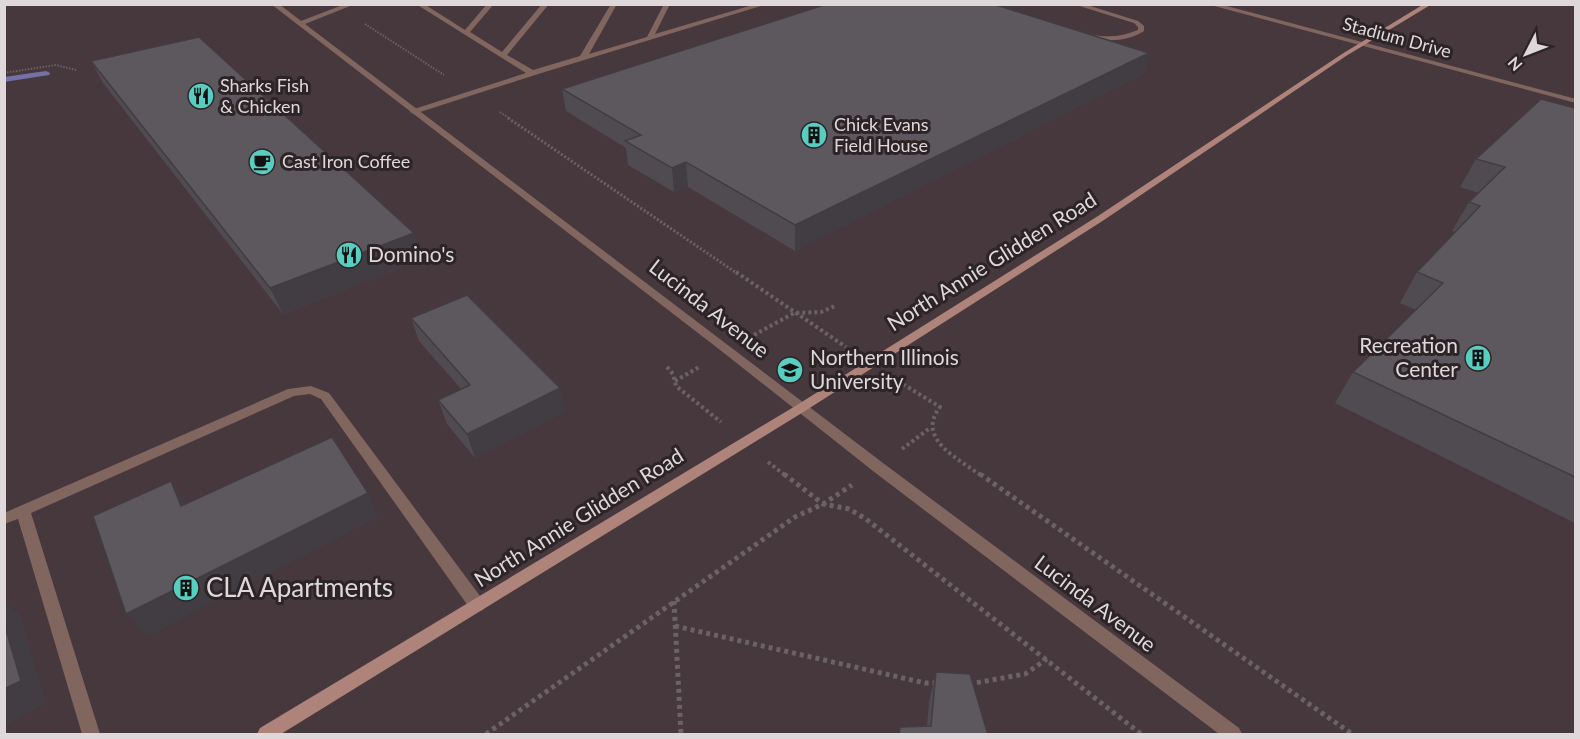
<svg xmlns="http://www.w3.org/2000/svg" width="1580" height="739" font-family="Lato,sans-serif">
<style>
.built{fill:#47383d}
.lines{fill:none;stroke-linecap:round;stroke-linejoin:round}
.stream{fill:#7570a5;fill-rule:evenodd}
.path-far3{stroke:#6a6265;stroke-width:2;stroke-dasharray:1.5 1.5;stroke-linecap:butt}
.path-far2{stroke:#6a6265;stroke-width:3;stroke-dasharray:2 2;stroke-linecap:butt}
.path-far1{stroke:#6a6265;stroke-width:4;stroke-dasharray:3 3;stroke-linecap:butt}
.path{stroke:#6a6265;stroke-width:5;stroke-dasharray:4 4;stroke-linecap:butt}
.lane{fill:#816660;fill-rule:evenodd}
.street{fill:#816660;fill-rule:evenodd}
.secondary{fill:#ae837a;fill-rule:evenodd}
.wall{fill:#504b51}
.shaded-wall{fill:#413d42}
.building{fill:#5d575e;stroke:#413d42;stroke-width:1.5}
.labels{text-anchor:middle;stroke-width:6;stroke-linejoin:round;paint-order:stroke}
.far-street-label{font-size:18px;fill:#ded8da;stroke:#2d2427}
.far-poi-label{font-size:18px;fill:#ded8da;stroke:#2d2427;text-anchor:start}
.poi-label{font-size:21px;fill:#ded8da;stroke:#2d2427;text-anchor:start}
.street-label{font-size:21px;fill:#ded8da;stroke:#2d2427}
.near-poi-label{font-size:26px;fill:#ded8da;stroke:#2d2427;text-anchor:start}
</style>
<rect width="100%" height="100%" fill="#372e31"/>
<path class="built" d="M5,5H1575V734H5Z"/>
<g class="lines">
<path class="stream" d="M46,71L50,73L49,75L4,82V77Z"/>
<path class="path-far3" d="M365,24L444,75
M4,73L56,65L76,70
M500,112L510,119"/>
<path class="path-far2" d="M508,118L738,274"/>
<path class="path-far1" d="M736,272L846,347
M754,335L794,313L821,312L835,306
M667,367L673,374L676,386L721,422
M675,381L701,366
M898,381L940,407C915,439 959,459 982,476
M902,449L930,428
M768,462L786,476"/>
<path class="path" d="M784,474L823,504L849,509L866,519L1141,734
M980,474L1352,734
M674,601L681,734
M675,626L925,683H937
M969,684L1025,674L1047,659
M486,734L795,517L823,504L852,485"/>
<path class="lane" d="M416,4H424L465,30L487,4H494L470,32L502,52L542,4H549L507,55L533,70L580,56L611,4H617L589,54L647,37L664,4H670L655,34L756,4H767L535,75L414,114L410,112L411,110L526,73Z
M1073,4H1084L1138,21L1144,26V31C1127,42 1106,42 1087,37L1086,36L1089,34C1107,38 1121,37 1138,30V27L1134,23Z
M311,386L329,393L483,600L485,605L483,610L477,612L471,610L321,399L310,394L294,396L31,513L100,734H82L18,519L4,524V513L288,389Z"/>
<path class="street" d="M271,4H279L301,21L345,4H355L305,24L883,463L1239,728L1242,734H1219L873,471L724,353Z
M1207,4H1219L1576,99V103Z"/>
<path class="secondary" d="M1424,4H1432L1346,56L1104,220L805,411L281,734H257L260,728L797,405L1098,216L1342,54Z"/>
</g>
<path class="wall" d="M1149,53L1143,74L795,251L688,187L674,192L628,165L626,148L566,111L562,89Z
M91,61L423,259L283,314L103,83Z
M1575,108V523L1335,403L1353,372L1416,310L1400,303L1417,272L1455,232L1452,231L1469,202L1479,193L1460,187L1476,159Z
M411,318L566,411L475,458L447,424L438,400L461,389L419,341Z
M936,672L988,735L927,726L929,702Z"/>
<path class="shaded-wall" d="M1149,53L1143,74L795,251V225Z
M686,162L688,187L674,192L672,168Z
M414,233L423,259L283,314L270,288Z
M560,388L566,411L475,458L467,434Z
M171,481L187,505L181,506Z
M368,493L379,517L147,637L126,614Z
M4,600L20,615L46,703L4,726Z"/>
<path class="building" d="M827,4H993L1149,53L795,225L686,162L672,168L625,141L641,135L562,89Z
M199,37L414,233L270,288L91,61Z
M1541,99L1575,108V477L1353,372L1443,283L1417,272L1480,206L1469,202L1505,167L1476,159Z
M467,295L560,388L467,434L438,400L470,385L411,318Z
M332,437L368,493L126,614L93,516L171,481L181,506Z
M4,623L21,681L4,689Z
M936,672L970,674L988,735H899L900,727L931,726Z
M1015,733L1016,735H998Z"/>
<defs>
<symbol id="restaurant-disc" viewBox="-11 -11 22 22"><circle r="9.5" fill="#58cec0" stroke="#2d2427"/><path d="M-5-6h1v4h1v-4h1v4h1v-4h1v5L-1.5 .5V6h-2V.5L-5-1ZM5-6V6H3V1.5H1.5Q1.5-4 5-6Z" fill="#111"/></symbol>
<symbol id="building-disc" viewBox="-11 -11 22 22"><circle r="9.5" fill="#58cec0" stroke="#2d2427"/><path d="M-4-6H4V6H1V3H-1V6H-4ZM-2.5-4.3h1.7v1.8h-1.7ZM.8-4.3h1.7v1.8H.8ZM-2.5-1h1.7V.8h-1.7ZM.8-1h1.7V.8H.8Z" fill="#111"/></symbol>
<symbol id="cafe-disc" viewBox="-11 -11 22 22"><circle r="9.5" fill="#58cec0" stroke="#2d2427"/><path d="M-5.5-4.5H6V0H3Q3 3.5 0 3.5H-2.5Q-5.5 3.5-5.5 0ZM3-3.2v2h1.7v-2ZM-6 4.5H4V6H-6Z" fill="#111"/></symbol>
<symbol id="university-disc" viewBox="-11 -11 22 22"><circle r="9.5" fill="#58cec0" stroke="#2d2427"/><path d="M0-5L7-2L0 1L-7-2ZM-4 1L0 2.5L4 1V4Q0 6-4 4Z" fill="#111"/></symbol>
</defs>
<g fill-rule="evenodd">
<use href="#restaurant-disc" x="186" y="81" width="30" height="30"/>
<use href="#building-disc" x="799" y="120" width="30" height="30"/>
<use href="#cafe-disc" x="247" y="147" width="30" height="30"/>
<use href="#restaurant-disc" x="334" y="240" width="30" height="30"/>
<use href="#building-disc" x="1463" y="343" width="30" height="30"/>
<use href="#university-disc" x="775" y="355" width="30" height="30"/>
<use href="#building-disc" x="171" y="573" width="30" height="30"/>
</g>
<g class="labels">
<g class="far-street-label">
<text transform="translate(1397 38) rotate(15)" y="6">Stadium Drive</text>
</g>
<g class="far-poi-label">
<text x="220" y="92">Sharks Fish<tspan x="220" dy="21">&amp; Chicken</tspan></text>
<text x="834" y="131">Chick Evans<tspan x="834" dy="21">Field House</tspan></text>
<text x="282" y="168">Cast Iron Coffee</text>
</g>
<g class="poi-label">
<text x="368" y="262">Domino's</text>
<text x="1458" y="353" text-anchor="end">Recreation<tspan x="1458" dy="24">Center</tspan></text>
<text x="810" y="365">Northern Illinois<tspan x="810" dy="24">University</tspan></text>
</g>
<g class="street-label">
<text transform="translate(992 262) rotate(-32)" y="7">North Annie Glidden Road</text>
<text transform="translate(709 309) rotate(38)" y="7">Lucinda Avenue</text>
<text transform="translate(579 518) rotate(-32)" y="7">North Annie Glidden Road</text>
<text transform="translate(1095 604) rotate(37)" y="7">Lucinda Avenue</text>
</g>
<g class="near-poi-label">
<text x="206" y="597">CLA Apartments</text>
</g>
</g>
<rect width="1580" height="739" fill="none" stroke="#ded8da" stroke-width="12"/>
<g transform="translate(1526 54) rotate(228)" stroke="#2d2427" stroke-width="4.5" paint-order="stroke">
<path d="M0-4.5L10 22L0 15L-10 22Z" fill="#ded8da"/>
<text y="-9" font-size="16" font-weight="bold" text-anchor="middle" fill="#ded8da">N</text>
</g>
</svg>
